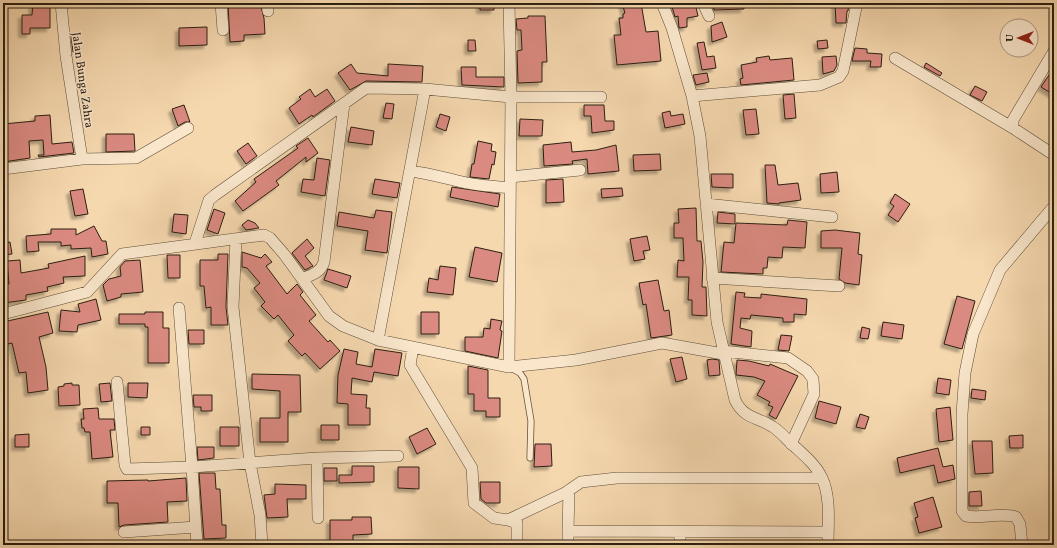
<svg xmlns="http://www.w3.org/2000/svg" width="1057" height="548" font-family="Vollkorn,serif">
<style>
.building{fill:#db8a81;stroke:#2a1f11;filter:url(#shadow)}
.lines{fill:none;stroke-linecap:round;stroke-linejoin:round}
.service-casing{stroke:#5d4d38;stroke-width:7}
.minor-casing{stroke:#5d4d38;stroke-width:12}
.service{stroke:#f9e6cb;stroke-width:5.5}
.minor{stroke:#f9e6cb;stroke-width:11}
.labels{text-anchor:middle;stroke-width:3;stroke-linejoin:round;paint-order:stroke}
.street-label{font-size:12px;fill:#2a1f11;stroke:#f9e6cb}
</style>
<defs>
<filter id="shadow"><feDropShadow dx="-3.5" dy="3.5" stdDeviation="1" flood-color="#0004"/></filter>
</defs>
<rect width="100%" height="100%" fill="#f6d8af"/>
<filter id="stains"><feTurbulence type="fractalNoise" baseFrequency=".005" numOctaves="4"/><feColorMatrix values="0 0 0 0 .2 0 0 0 0 .09 0 0 0 0 .02 0 0 0 .5 -.17"/></filter>
<radialGradient id="worn" r=".72"><stop offset=".6" stop-color="#630" stop-opacity="0"/><stop offset="1" stop-color="#630" stop-opacity=".3"/></radialGradient>
<path class="building" d="M33,3H50V28H30V34H22V15H32Z
M228,3H260L264,18L265,34L244,35V41L230,42Z
M480,3H494V10H480Z
M622,3H641L646,32L658,31L661,61L617,65L614,35H621L619,18H623V14L625,13Z
M671,3H695L698,16L687,18V27L679,28L678,16L675,17Z
M713,3H744V9L714,10Z
M835,3H849L848,11H847L846,23H836Z
M528,16H545L547,62H542V82L518,83L517,51L522,50L521,30H517L516,19L528,18Z
M722,22L727,37L712,42L711,26Z
M207,27V45L179,46V28Z
M71,35H75V52H73Z
M468,40H475L476,51H468Z
M827,40L828,48L818,49L817,41Z
M704,42L707,57L714,56L716,68L702,70L697,43Z
M855,48L867,49V53L882,54L881,67H870L871,61H852Z
M769,56L770,60L792,58L794,80L741,85L740,79L743,78L741,65L757,62L756,58Z
M836,56L837,65L834,71L823,74L822,57Z
M926,63L942,73L940,76L924,67Z
M351,64L357,73L388,76V64L423,66L422,82L366,81L350,90L338,73Z
M461,67H476V77H504V87L462,85Z
M707,73L709,82L696,85L693,75Z
M1049,75L1054,78V95L1041,87Z
M975,86L987,92L982,101L970,95Z
M310,89L315,97L327,89L335,101L313,117L312,115L299,124L289,108L301,99L299,97Z
M794,94L796,118L785,119L783,95Z
M386,103L394,104L392,119L383,118Z
M184,105L190,122H185L178,126L172,109Z
M584,105H604L605,121H614V130L592,133L591,116H584Z
M756,109L759,134L746,135L743,110Z
M670,111L671,116L683,114L685,124L665,128L662,113Z
M440,114L450,117L446,131L436,127Z
M50,115L52,144L72,142L74,153L39,157L38,155H44L43,140L29,141L30,158L3,162V124L35,121V116Z
M520,119L543,120L542,136H519Z
M351,127L374,131L372,145L348,142Z
M106,134H134L135,151L106,152Z
M308,138L318,153L306,162V157L276,181L279,185L243,211L235,201L256,182L254,179L298,148L296,146Z
M478,141L492,144L491,151L496,152L494,165L492,164L489,179L470,177L472,164H474Z
M571,142L572,152L596,150L616,145L619,171L588,174L587,159L572,161L573,164L544,166L543,145Z
M248,143L257,156L246,164L237,151Z
M660,154L661,170L634,171L633,155Z
M317,158L330,160L325,196L301,192L303,179L314,180Z
M765,165H775L778,185L798,183L801,200L779,203V204L767,203Z
M837,172L839,192L821,193L820,174Z
M711,174H733V188L712,187Z
M375,179L400,183L397,198L372,194Z
M563,179L564,202L546,203V180Z
M452,187L500,194L498,207L450,197Z
M622,188L623,196L602,198L601,189Z
M83,189L88,214L75,216L70,191Z
M895,194L910,204L898,222L888,215L894,206L890,203Z
M696,208L697,241H701L703,262L702,287H706L707,316L692,315V300H688L689,277H677L678,260L684,261L683,238H674V223H679L678,209Z
M214,209L225,213L218,234L207,230Z
M376,210L392,212L387,253L365,250L368,231L337,226L339,212L374,218Z
M718,212L735,214V224L717,223Z
M174,214L188,215L186,234L172,232Z
M248,220L255,223L259,228L246,230L242,225Z
M788,220L807,222L805,248L783,247L782,258L768,257L767,268H763V274L721,272L724,242L734,243L736,223L787,225Z
M94,226L102,241H106L108,254L92,257L91,248L71,249V245L61,246V242H38L39,251L27,252L26,236L51,234V229H76V235Z
M835,230L860,233L858,254L862,255L859,285L845,283L839,279L842,248H821V231Z
M647,236L650,250L643,251L645,259L634,261L630,239Z
M307,239L314,248L305,256L313,266L305,270L292,253Z
M10,242L12,254L3,255V243Z
M475,247L502,253L497,282L469,277Z
M242,252L261,258L265,254L272,262L266,266L287,294L297,284L303,292L300,295L316,315L309,321L328,342L330,340L340,351L320,369L305,353L302,356L288,341L294,335L278,315L274,319L261,306L265,302L254,288L260,283L247,268L242,267Z
M218,254H228L226,307L228,325H211V307L206,308L204,286H200V260H218Z
M167,255H180V278H168Z
M85,256V276L63,277L64,283L47,287L48,291L26,295V300L3,303V284H9L7,261L20,260L21,273L49,268L48,264Z
M140,260L143,292L121,294V297L107,301L103,285L109,279L121,276L120,267L125,261Z
M440,266L456,268L453,295L427,292L429,278L438,280Z
M328,269L351,276L347,288L324,280Z
M658,280L664,311L669,310L672,335L651,338L646,304L643,305L639,283Z
M736,292L745,293L744,297L761,298V294L807,299L806,315L794,314V322H783V318L751,315L750,319L741,318L740,328L752,331L751,347L731,344Z
M957,296L975,301L962,349L944,344Z
M96,299L101,320L78,325L77,332L59,331L61,310L80,312L78,304Z
M48,312L53,333L39,337L46,367L48,390L28,393L26,372L19,373L12,343L3,345V322Z
M145,312H163V328H169V363H148V327H145V324H119V314H145Z
M421,312H439V334H421Z
M491,319L502,321L500,330L502,331L498,358L465,351V337H483L484,328L490,329Z
M883,322L904,325L902,339L881,336Z
M862,327L870,329L868,339L860,338Z
M188,330H204V344H189Z
M781,335L792,336L789,351L778,350Z
M344,349L358,352L356,364L372,367L375,349L402,353L398,376L374,372L372,382L352,378L351,394L367,395L366,408H370V425H348V404L337,403L338,375Z
M682,357L687,379L676,382L670,359Z
M712,359L719,360L720,375L709,376L707,360Z
M737,360L749,361L769,366L770,364L798,376L776,419L769,415L773,407L768,405L770,402L757,395L765,381L754,377L736,375Z
M468,366L488,370V398H500V417H486V411H474V394H468Z
M252,374L300,375L301,412H288V442H260V418H280V391L252,389Z
M938,378L951,380L949,395L936,393Z
M72,383V385H79L80,405L59,406L58,387L64,386V384Z
M110,383L112,401L101,402L99,384Z
M128,383H148L147,398L128,397Z
M972,389L986,391L985,400L971,398Z
M193,395H212V411H201V407H194Z
M819,401L841,407L836,424L815,418Z
M950,407L953,440L939,442L936,409Z
M98,408L99,419H114L115,430H110L113,457L92,459L90,432H85L84,428H82L81,419H84L83,409Z
M860,414L869,417L865,429L856,427Z
M321,425H339V440H321Z
M141,427H150V435H141Z
M220,427H239V446H220Z
M427,428L436,444L417,454L409,437Z
M29,434V447H15V435Z
M1023,435V448H1010L1009,436Z
M972,441H992L993,473L975,474Z
M535,444H551L552,466L534,467Z
M197,447H214V458L198,460Z
M938,448L943,467L953,465L955,479L938,483L934,465L900,473L897,458Z
M352,466H374V482L339,483V475H352Z
M398,467H419V489L398,488Z
M324,468H337V481H324Z
M199,473H215L216,489H220L222,525H226V538L204,539Z
M186,478L187,501L167,502L168,522L124,525L119,527L118,503H107V481L148,480V481Z
M480,482H500V503H486L481,499Z
M275,484L306,485V499H287L288,517L267,518L264,495L275,494Z
M981,491L982,506H969V492Z
M933,497L942,527L919,533L915,518L918,517L914,503Z
M352,517H371L372,534L353,535V545H330V520H352Z"/>
<g class="lines">
<defs>
<path id="service" d="M511,368L520,373L524,379L531,421L530,458"/>
<path id="minor" d="M61,3L66,56L82,159
M221,3L223,30
M267,3L268,11
M509,3L511,97L509,367
M662,3L672,28L692,96L700,136L717,322L735,400C744,419 758,417 773,427C781,432 787,440 794,446C804,455 816,465 822,478C831,497 828,524 828,545
M703,3L709,16
M895,58L1013,128L1054,155
M692,96L820,85L839,77L843,71L857,3
M1013,128V120L1054,51
M3,169L82,159L136,158L188,128
M410,171C426,173 441,177 458,181C475,186 493,186 510,188
M510,177L580,170
M706,204L832,217
M236,239L233,307L250,463L260,515L262,545
M195,243L209,200L215,195L366,88L425,89L511,97H601
M712,278L839,286
M302,279C312,275 321,272 324,262L344,104
M3,314L87,292L122,254L264,235L270,238L284,254L329,316L343,326L378,340L509,367L576,360L662,343L723,354
M378,340L425,89
M413,347L410,365L472,468L474,503L494,518L508,520L565,493L581,482L617,478H822
M723,351L788,358L807,371L813,379L814,394L791,444
M117,382L125,465L127,469L192,467L179,308
M317,458L318,518
M569,490L568,531L823,532
M508,520L517,523V545
M568,531V545
M124,532L196,527
M197,545L192,467L317,458L398,456
M680,545V532
M1022,545L1020,524L1016,517C1000,512 983,519 966,516L962,511V414L965,373L973,334L1000,270L1054,206"/>
</defs>
<use href="#service" class="service-casing"/>
<use href="#minor" class="minor-casing"/>
<use href="#service" class="service"/>
<use href="#minor" class="minor"/>
</g>
<g class="labels">
<g class="street-label">
<text transform="translate(83 80) rotate(82)" y="4">Jalan Bunga Zahra</text>
</g>
</g>
<rect width="1057" height="548" fill="none" stroke="#f6d8af" stroke-width="16"/>
<rect x="4" y="4" width="1049" height="540" fill="none" stroke="#2a1f11" stroke-width="2"/>
<rect x="8" y="8" width="1041" height="532" fill="none" stroke="#2a1f11"/>
<g transform="translate(1019 38) rotate(270)"><circle r="19" fill="#f9e6cb" stroke="#a69681"/>
<path d="M0-3L7 15L0 10L-7 15Z" fill="#8f2418"/>
<text y="-6" font-size="11" font-weight="bold" text-anchor="middle" fill="#2a1f11">U</text>
</g>
<rect width="100%" height="100%" filter="url(#stains)"/>
<rect width="100%" height="100%" fill="url(#worn)"/>
</svg>
